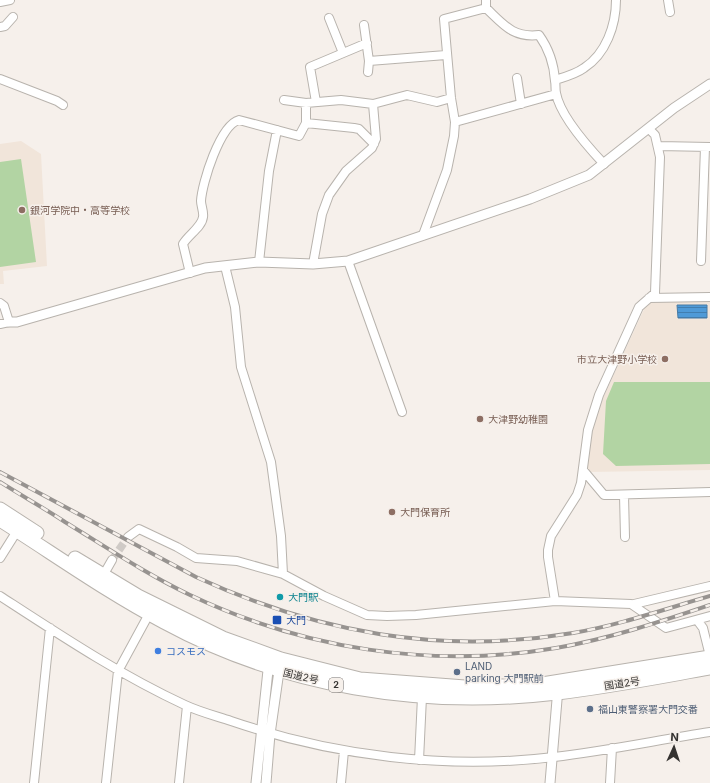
<svg xmlns="http://www.w3.org/2000/svg" width="710" height="783" font-family="Inter,'Noto Sans JP',sans-serif">
<style>
.built{fill:#f1e5da}
.garden{fill:#b2d4a3}
.water{fill:url(#water-rules);stroke:#477ba5}
.lines{fill:none;stroke-linecap:round;stroke-linejoin:round}
.minor-tunnel{stroke:#cfcac6;stroke-width:8;stroke-dasharray:8 4;stroke-linecap:butt}
.minor-casing{stroke:#b8b3ad;stroke-width:10}
.tertiary-casing{stroke:#b8b3ad;stroke-width:11}
.trunk-casing{stroke:#b8b3ad;stroke-width:15}
.minor{stroke:#fff;stroke-width:8}
.tertiary{stroke:#fff;stroke-width:9}
.trunk{stroke:#fff;stroke-width:13}
.rail-casing{stroke:#979390;stroke-width:4}
.rail{stroke:#f6f0eb;stroke-width:2.5;stroke-dasharray:8;stroke-linecap:butt}
.education-dot{fill:#8d6e63;stroke:#f6f0eb;stroke-width:1.5}
.culture-dot{fill:#0f9aa8;stroke:#f6f0eb;stroke-width:1.5}
.transit-dot{fill:#1a4fb4;stroke:#f6f0eb;stroke-width:1.5}
.shop-dot{fill:#3f7fe0;stroke:#f6f0eb;stroke-width:1.5}
.service-dot{fill:#5c6f8a;stroke:#f6f0eb;stroke-width:1.5}
.labels{text-anchor:middle;stroke-width:3;stroke-linejoin:round;paint-order:stroke}
.shield{fill:#f6f0eb;stroke:#6e6b68;stroke-width:1}
.shield-label{font-size:9px;font-weight:bold;fill:#343230}
.education-label{font-size:10px;fill:#785e54;stroke:#f6f0eb;text-anchor:start}
.culture-label{font-size:10px;fill:#0d838f;stroke:#f6f0eb;text-anchor:start}
.transit-label{font-size:10px;fill:#164399;stroke:#f6f0eb;text-anchor:start}
.shop-label{font-size:10px;fill:#366cbe;stroke:#f6f0eb;text-anchor:start}
.service-label{font-size:10px;fill:#4e5e75;stroke:#f6f0eb;text-anchor:start}
.street-label{font-size:10px;fill:#343230;stroke:#f6f0eb}
</style>
<defs>
<pattern id="water-rules" width="6" height="5" patternUnits="userSpaceOnUse"><rect width="6" height="5" fill="#4f9ad7"/><path d="M0 2.5h6" fill="none" stroke="#427eaf"/></pattern>
</defs>
<rect width="100%" height="100%" fill="#f6f0eb"/>
<path class="built" d="M21,141L41,154L47,266L3,271L4,284H0V144Z
M710,300V470L589,472L587,468L590,436L596,413L646,305L649,302Z"/>
<path class="garden" d="M21,159L36,262L0,267V162Z
M614,382H710V464L616,466L603,454L606,401Z"/>
<path class="water" d="M677,305H707V318H678Z"/>
<g class="lines">
<path class="minor-tunnel" d="M112,560L128,537"/>
<defs>
<path id="minor" d="M486,0V8C504,25 513,38 539,35C549,49 554,64 555,81C556,85 555,89 556,93C560,116 588,147 604,164
M668,0L670,12
M0,2L10,0
M329,18L343,53
M364,25L369,61L368,72
M0,27L5,26L13,17
M369,61L446,55
M517,78L521,104
M0,79L57,101L63,105
M555,80C565,77 576,74 584,68C606,54 616,25 616,0
M284,100L306,103L341,100L373,104
M316,102L310,67L367,43
M306,103V123
M455,122L556,94
M659,146L710,147
M423,235L447,170L454,136L455,122L451,98L444,19L486,8
M348,261L402,412
M701,261L705,147
M259,262L269,171L277,130
M313,264L322,214L329,195L346,171L372,148L376,139L373,104L407,95L437,102L451,98
M225,266L235,307L241,367L271,462L281,536L283,574L324,596L367,615L387,616L416,615L555,601L631,604L666,628L710,616
M190,273L183,244C188,235 202,227 203,217C204,212 201,206 201,201C202,183 220,125 239,120L299,136L306,123L354,128L359,129L374,144
M649,298L710,297
M0,303L4,306L9,322L0,324
M583,470L604,495L710,492
M624,495L625,537
M128,537L139,529L177,547L196,558L237,561L283,574
M0,558L17,531
M104,574L112,560
M0,596C60,635 120,675 185,705C200,712 216,716 231,721C334,756 446,770 554,757C606,751 658,740 710,732
M555,601L548,557V550L551,536L577,495L581,483L588,430L599,395L639,307L655,293L660,157L655,135L649,129
M634,604L710,586
M697,620L703,628L710,656
M419,760L422,697
M34,783L50,628
M106,783L118,671L149,614
M179,783L187,706
M341,783L344,751
M610,783L612,748"/>
<path id="tertiary" d="M9,322H17L205,268L259,262L313,264L348,261L530,199L589,175L674,108L710,84
M256,783L269,661
M266,783L270,734L280,664
M550,783L558,688"/>
<path id="trunk" d="M0,509L37,533
M0,520C54,554 107,592 164,622C284,687 421,709 557,693C608,687 659,677 710,668
M75,558L138,596L223,638L281,659L360,679L465,687L536,685L710,657"/>
</defs>
<use href="#minor" class="minor-casing"/>
<use href="#tertiary" class="tertiary-casing"/>
<use href="#trunk" class="trunk-casing"/>
<use href="#minor" class="minor"/>
<use href="#tertiary" class="tertiary"/>
<use href="#trunk" class="trunk"/>
<defs>
<path id="rail" d="M0,472L196,577C318,633 440,655 573,633C620,625 665,609 710,596
M0,482C22,496 44,508 65,522C106,547 146,574 190,595C304,649 431,669 556,648C608,639 660,622 710,605"/>
</defs>
<use href="#rail" class="rail-casing"/>
<use href="#rail" class="rail"/>
</g>
<g class="education-dot">
<circle cx="22" cy="210" r="4"/>
<circle cx="665" cy="359" r="4"/>
<circle cx="480" cy="419" r="4"/>
<circle cx="392" cy="512" r="4"/>
</g>
<circle class="culture-dot" cx="280" cy="597" r="4"/>
<rect class="transit-dot" x="272" y="615" width="10" height="10" rx="2"/>
<circle class="shop-dot" cx="158" cy="651" r="4"/>
<g class="service-dot">
<circle cx="457" cy="672" r="4"/>
<circle cx="590" cy="709" r="4"/>
</g>
<g class="labels">
<rect class="shield" x="329" y="678" width="14" height="14" rx="3"/>
<g class="shield-label">
<text x="336" y="688">2</text>
</g>
<g class="education-label">
<text x="30" y="214">銀河学院中・高等学校</text>
<text x="657" y="363" text-anchor="end">市立大津野小学校</text>
<text x="488" y="423">大津野幼稚園</text>
<text x="400" y="516">大門保育所</text>
</g>
<g class="culture-label">
<text x="288" y="601">大門駅</text>
</g>
<g class="transit-label">
<text x="286" y="624">大門</text>
</g>
<g class="shop-label">
<text x="166" y="655">コスモス</text>
</g>
<g class="service-label">
<text x="465" y="670">LAND<tspan x="465" dy="12">parking 大門駅前</tspan></text>
<text x="598" y="713">福山東警察署大門交番</text>
</g>
<g class="street-label">
<text transform="translate(301 676) rotate(13)" y="4">国道2号</text>
<text transform="translate(622 683) rotate(-9)" y="4">国道2号</text>
</g>
</g>
<g transform="translate(674 747) rotate(3)" stroke="#f6f0eb" stroke-width="3" paint-order="stroke">
<path d="M0-3L7 15L0 10L-7 15Z" fill="#343230"/>
<text y="-6" font-size="11" font-weight="bold" text-anchor="middle" fill="#343230">N</text>
</g>
</svg>
